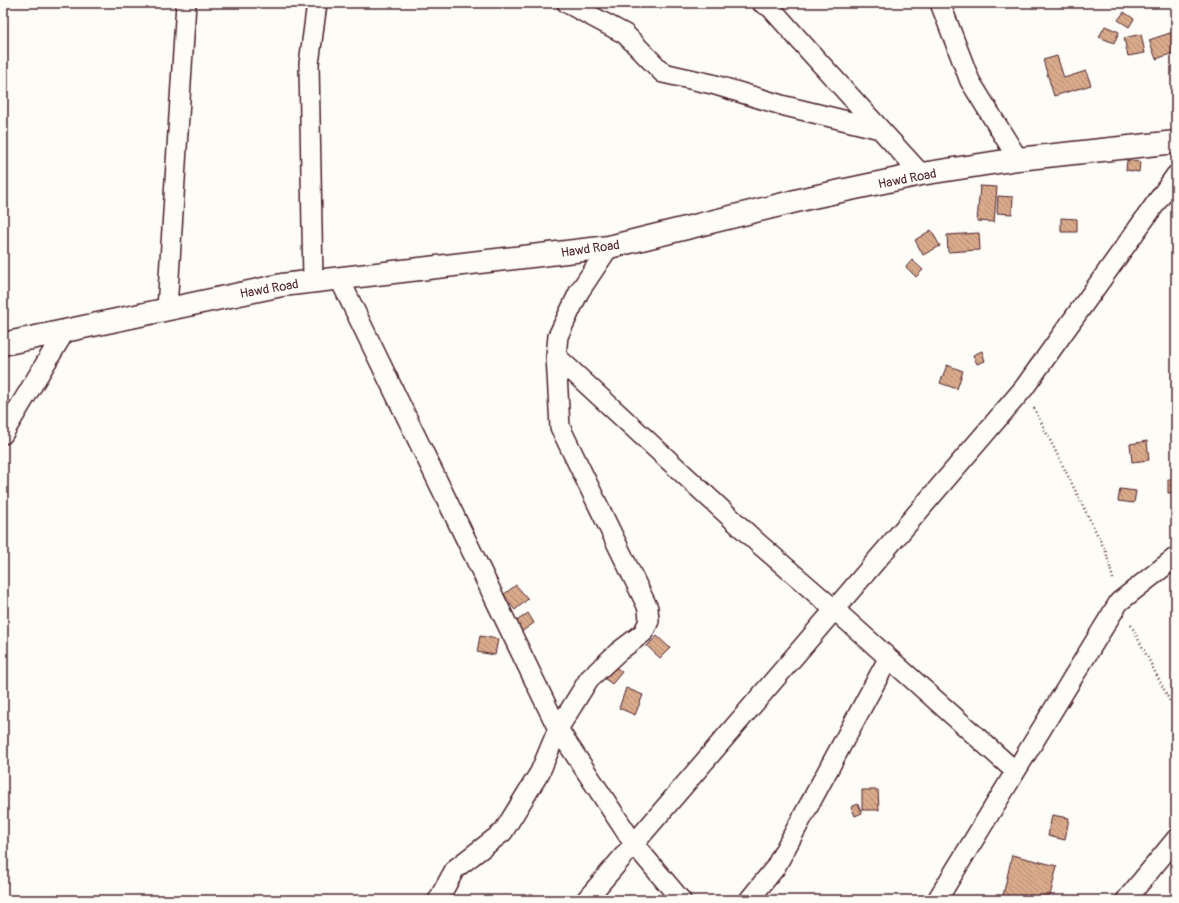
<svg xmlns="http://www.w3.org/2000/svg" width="1179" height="903" font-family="Pangolin,sans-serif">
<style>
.building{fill:url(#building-back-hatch);stroke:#4a1f2b}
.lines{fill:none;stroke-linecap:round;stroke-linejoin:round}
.street-casing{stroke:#4a1f2b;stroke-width:22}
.secondary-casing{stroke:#4a1f2b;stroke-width:25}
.path{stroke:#4a1f2b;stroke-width:2.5;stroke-dasharray:1 3;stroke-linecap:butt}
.street{stroke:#fdfcf7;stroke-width:19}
.secondary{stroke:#fdfcf7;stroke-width:22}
.labels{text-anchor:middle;stroke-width:3;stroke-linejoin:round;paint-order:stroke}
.street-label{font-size:13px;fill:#4a1f2b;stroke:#fdfcf7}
</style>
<defs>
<pattern id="building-back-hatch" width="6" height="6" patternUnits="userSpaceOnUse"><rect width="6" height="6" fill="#daab8b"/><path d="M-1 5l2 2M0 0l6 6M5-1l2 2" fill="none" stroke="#b38b72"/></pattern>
</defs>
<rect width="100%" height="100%" fill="#fdfcf7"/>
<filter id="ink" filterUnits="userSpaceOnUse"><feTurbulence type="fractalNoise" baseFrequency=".025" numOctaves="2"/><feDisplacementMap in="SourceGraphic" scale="8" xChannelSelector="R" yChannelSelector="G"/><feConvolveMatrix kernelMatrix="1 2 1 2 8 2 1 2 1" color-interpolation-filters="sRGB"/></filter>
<g filter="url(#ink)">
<path class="building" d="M1124,12L1134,19L1129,27L1118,20Z
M1105,26L1119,32L1114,43L1099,37Z
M1176,31V52L1156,59L1149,40Z
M1141,34L1145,53L1128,56L1124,38Z
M1057,56L1064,78L1086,71L1091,85L1054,96L1043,60Z
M1127,160L1140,162L1139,172L1126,170Z
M980,186L997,187L994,222L977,221Z
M998,196L1013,197L1012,214L997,213Z
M1061,218L1077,219V232H1061Z
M931,230L940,246L923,255L915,240Z
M979,233L980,250L948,252L947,235Z
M912,260L923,270L916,277L906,267Z
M982,351L985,361L977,364L973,355Z
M947,365L963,371L957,389L940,383Z
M1147,441L1149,460L1132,462L1130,444Z
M1176,479V493H1168V480Z
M1120,489L1136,491L1134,503L1118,501Z
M516,585L528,599L515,610L503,595Z
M528,613L534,623L521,632L514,623Z
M480,636L498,639L495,655L477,652Z
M657,636L670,648L660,658L647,646Z
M613,665L622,672L612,684L604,678Z
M626,688L643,695L635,715L619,708Z
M862,790H878L879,810H862Z
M858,804L862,813L855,816L851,807Z
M1052,815L1069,818L1065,840L1048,836Z
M1012,855L1057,866L1049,900H1002Z"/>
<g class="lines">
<defs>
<path id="street" d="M567,3L625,34L663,73L712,84L785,106L880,129
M762,3L770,7L810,52L921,174
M940,3L970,81L1018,159
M339,278L558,729L634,844L681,900
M313,281L309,64L317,3
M167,309L186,3
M556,356L759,544L835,610L1015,771
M3,434L65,331
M438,900L455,869L503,832L540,772L558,729L589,679L618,652L643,633L649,621L648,608L560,427L556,356L558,336L579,292L609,247
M586,900L1024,388L1176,175
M749,900L775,868L888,659
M937,900L1119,602L1176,557
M1126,900L1176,839"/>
<path id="secondary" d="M3,344L282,285L609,247L808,198L921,174L1018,159L1176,142"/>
</defs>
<use href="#street" class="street-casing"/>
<use href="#secondary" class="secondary-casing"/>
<path class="path" d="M1034,408L1106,552L1113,579
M1131,625L1176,713"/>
<use href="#street" class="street"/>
<use href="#secondary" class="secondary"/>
</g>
</g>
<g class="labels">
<g class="street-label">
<text transform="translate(907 178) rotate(-11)" y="5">Hawd Road</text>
<text transform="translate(590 248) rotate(-8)" y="5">Hawd Road</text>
<text transform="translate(269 288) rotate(-10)" y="5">Hawd Road</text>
</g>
</g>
<rect width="1179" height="903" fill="none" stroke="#fdfcf7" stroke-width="16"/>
<rect x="8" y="8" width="1163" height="887" fill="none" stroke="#4a1f2b" stroke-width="1.5" filter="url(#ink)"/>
</svg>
